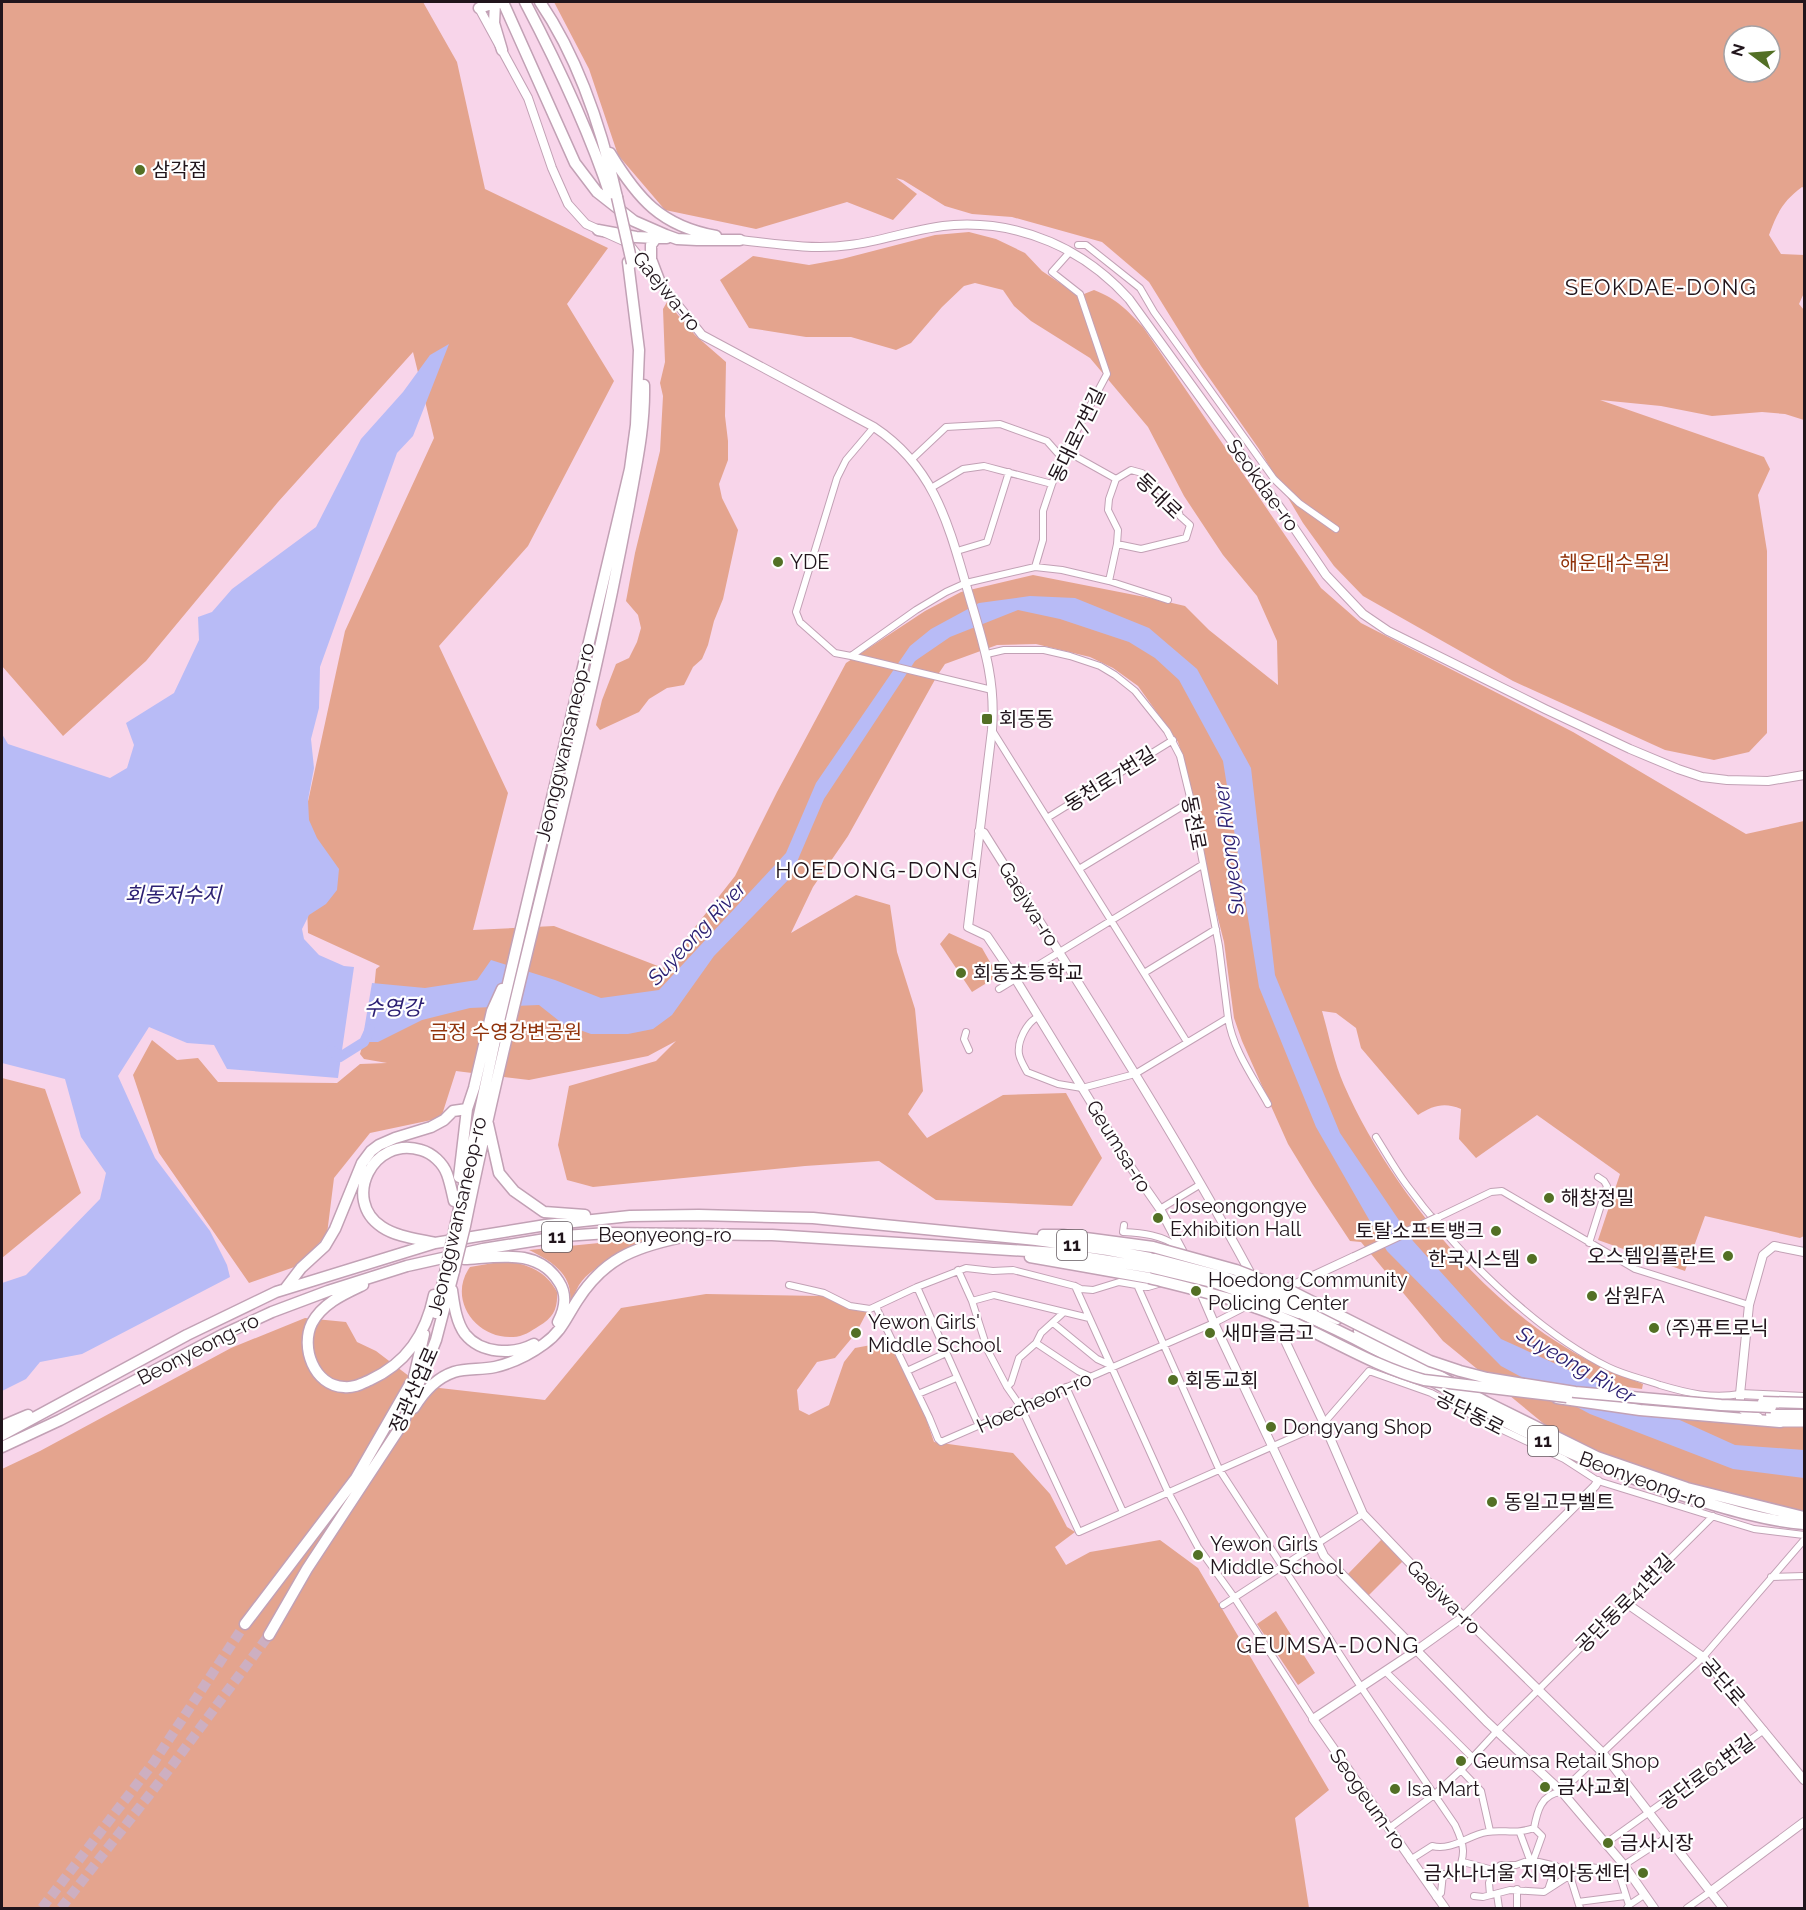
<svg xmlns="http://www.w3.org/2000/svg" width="1806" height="1910" font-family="Raleway,'Noto Sans KR',sans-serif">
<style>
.green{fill:#e4a48e;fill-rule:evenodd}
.water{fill:#b8bbf6}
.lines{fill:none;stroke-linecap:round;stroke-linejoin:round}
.river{stroke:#b8bbf6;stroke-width:10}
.trunk-tunnel{stroke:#cdafc1;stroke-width:10;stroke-dasharray:10 5;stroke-linecap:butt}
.minor-casing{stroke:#c2a1b5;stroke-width:8}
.tertiary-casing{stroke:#c2a1b5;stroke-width:10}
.secondary-casing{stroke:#c2a1b5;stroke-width:10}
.primary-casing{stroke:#c2a1b5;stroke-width:11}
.trunk-casing{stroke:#c2a1b5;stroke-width:13}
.minor{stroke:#fff;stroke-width:6}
.tertiary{stroke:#fff;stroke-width:8}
.secondary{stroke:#fff;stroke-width:8}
.primary{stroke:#fff;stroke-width:9}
.trunk{stroke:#fff;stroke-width:10}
.tertiary-bridge-casing{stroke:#c2a1b5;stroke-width:10;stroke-linecap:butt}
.trunk-bridge-casing{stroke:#c2a1b5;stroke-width:13;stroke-linecap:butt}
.tertiary-bridge{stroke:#fff;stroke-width:8}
.trunk-bridge{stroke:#fff;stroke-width:10}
.poi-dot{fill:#537025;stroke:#fff;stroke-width:2}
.labels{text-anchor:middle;stroke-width:4.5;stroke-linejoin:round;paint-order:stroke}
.shield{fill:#fff;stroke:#645b60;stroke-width:1.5}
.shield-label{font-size:18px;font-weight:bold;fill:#21151c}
.poi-label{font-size:20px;fill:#21151c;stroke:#fff;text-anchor:start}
.street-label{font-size:20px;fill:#21151c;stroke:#fff}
.park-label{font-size:20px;fill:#91330b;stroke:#fff}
.water-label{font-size:21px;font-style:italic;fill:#2c2073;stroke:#fff}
.quarter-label{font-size:22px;letter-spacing:1.5px;fill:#21151c;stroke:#fff}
</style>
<rect width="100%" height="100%" fill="#f8d5ea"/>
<path class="green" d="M2,2H423L457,62L485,189L608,248L567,304L614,381L528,546L439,646L508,793L473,930L554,926L663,968L735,876L777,792L846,663L925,611L961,592L1033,575L1155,599L1185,606L1209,630L1278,685L1277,641L1257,596L1223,555L1184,496L1148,427L1090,358L1031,321L1014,306L1003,290L975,283L964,286L942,307L911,343L896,350L851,337H806L749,328L720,280L753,256L809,265L842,259L935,235L969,232L996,239L1025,253L1042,271L1079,296L1094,290C1117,299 1126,309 1143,327L1321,588L1361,623L1573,732L1746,834L1804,821V1236L1800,1238L1705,1216L1685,1271L1598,1240L1620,1174L1537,1115L1476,1158L1459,1139L1461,1109C1445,1102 1433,1105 1418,1115L1361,1048L1356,1028L1336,1013L1322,1011C1329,1035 1334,1062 1344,1085C1386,1181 1475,1293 1565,1347C1590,1363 1616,1373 1643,1384L1642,1389L1565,1379L1655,1417L1734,1424L1804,1426V1513L1754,1503L1631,1467L1549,1428L1443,1341L1361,1242L1350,1241L1313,1185L1288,1144L1242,1041L1234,1018L1224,942L1205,867L1185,764L1178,742L1138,686L1113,668L1090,657L1036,644L997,645L945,664L937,676L848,836L813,887L791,933L856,895L890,905L897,952L915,1009L923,1091L908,1114L927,1138L1003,1095L1066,1093L1102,1158L1072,1206L936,1200L879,1161L805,1166L593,1187L567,1180L558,1145L569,1086L656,1061L676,1041L648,1056L529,1080L456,1071L441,1118L370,1133L334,1178L327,1234L300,1265L249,1283L159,1153L133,1075L152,1040L177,1060L198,1058L218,1082L337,1083L360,1064L387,1063L364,1059L360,1054L372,1010L376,969L380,966L308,933L304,820L345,631L434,438L413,352L278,502L146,661L63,736L2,666Z
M554,2H1804V188L1802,187C1783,201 1777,213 1769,235L1781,254L1804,255V293L1799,304L1804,310V420L1785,414L1762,412L1712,416L1661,406L1600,400L1764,457L1770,469L1758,495L1767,551V733L1749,752L1714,760L1665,750L1513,681L1363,596L1334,566L1303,523L1259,449L1201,366L1149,282L1102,242L1012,217L972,214L945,206L903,180L896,178L917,194L893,220L847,202L756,229L665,210L618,155L589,69ZM1734,36H1770V72H1734Z
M667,302L695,335L726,362L725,416L728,441V460L719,484L722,498L738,530L723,599L714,621L708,645L702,659L693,667L684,685L667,688L649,699L639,712L600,730L596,725L602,700L616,664L629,658L637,642L641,628L638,615L626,601L635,553L660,451L663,396L660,383L665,362L663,309Z
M949,933L982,948L998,976L972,992L940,944Z
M2,1078L45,1089L81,1193L2,1258Z
M629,1240H655C632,1250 593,1263 579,1285C575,1292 572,1300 569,1307C576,1276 553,1262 529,1250Z
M505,1261C528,1264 546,1271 557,1292C558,1309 553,1318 539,1326C531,1331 523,1337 513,1337C476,1339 447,1299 470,1267Z
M706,1294L822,1296L868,1310L856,1333L835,1358L817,1362L797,1390L799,1410L809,1415L829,1405L844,1362L855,1348L887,1342L918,1394L934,1442L1013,1453L1050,1494L1067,1527L1075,1532L1055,1547L1066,1565L1090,1552L1160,1540L1198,1568L1329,1790L1295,1818L1309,1908H2V1469L40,1451L231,1348L305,1318L346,1322L357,1342L376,1351L422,1386L545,1400L621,1308Z
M1382,1539L1403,1561L1368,1596L1347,1575Z
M1276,1611L1315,1673L1298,1685L1257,1624Z"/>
<path class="water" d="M449,344L413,436L397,453L320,667L319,708L311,739L314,768L308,800L309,820L317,838L339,869L337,890L326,904L309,915L302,929L304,939L319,955L344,966L354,967L338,1078L227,1069L214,1045L187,1043L149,1027L118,1076L155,1158L210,1231L227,1265L230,1277L82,1354L40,1362L26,1379L2,1391V1283L26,1275L100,1199L106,1173L81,1137L65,1079L2,1063V734L8,744L110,778L127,768L134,745L126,723L174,693L199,640L198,617L212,612L232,589L316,527L361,439L403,392L430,355Z
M1030,596L1075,598L1149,628L1197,669L1251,768L1275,975L1340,1133L1413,1241L1501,1339L1735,1445L1804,1450V1478L1733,1469L1590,1414L1501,1366L1387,1251L1316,1127L1259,987L1223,761L1179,680L1155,658L1129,642L1060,619L1018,610L950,637L915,661L824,799L790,878L714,956L672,1015L653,1029L628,1034H591L563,1024L539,1005L470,1008L422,1020L378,1042H362L372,983L425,988L477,980L491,960L555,980L601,998L659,990L786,853L816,783L910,646L931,629L979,603Z"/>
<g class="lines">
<path class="river" d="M331,1050L340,1057L364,1042L370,1029"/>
<path class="trunk-tunnel" d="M42,1908L154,1762L245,1624
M61,1908L171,1767L269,1635"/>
<defs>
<path id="minor" d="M1078,245H1086L1140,288L1154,312L1274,479L1299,503L1336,529
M874,427L846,460L837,478L796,612L800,622L835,653L851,656L916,610L946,592L966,583L1035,567L1062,570L1109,581L1168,600
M1066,451L1116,479
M911,460L946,427L1000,424L1047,441L1063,459
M931,488L963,469L984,466L1052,484
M957,551L987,542L1009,472
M1035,567L1043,540V511L1052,484L1066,451L1107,374L1080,294L1052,272L1068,254
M1109,581L1117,544L1118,530L1108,510L1109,499L1116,479L1131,470L1142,473L1177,507L1180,516L1190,525L1186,538L1141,549L1117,544
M987,654L1004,650H1044L1070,656L1100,666L1115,675L1135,691L1167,731L1180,756L1190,797L1219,946L1228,1018L1135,1074L1082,1088L1058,1084L1027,1072C1024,1066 1020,1060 1019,1054C1017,1041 1027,1022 1038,1017
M851,656L992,690
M992,730L1187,1042
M1047,818L1173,740
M1079,869L1191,801
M1144,973L1216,929
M999,989L1202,865
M1228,1018C1233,1050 1253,1077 1268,1104
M966,1032L964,1039L969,1050
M1376,1137C1386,1153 1395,1169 1406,1184C1453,1249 1535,1331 1608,1367C1624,1375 1643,1379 1660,1385C1687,1393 1712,1399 1740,1394
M1160,1209L1201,1184
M1437,1218L1491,1192L1502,1191L1635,1269L1749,1305
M1124,1225L1123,1232C1143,1233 1162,1235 1178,1247
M1589,1243L1607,1186L1604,1181L1598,1177
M958,1270L972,1301L988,1351L1007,1387L1021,1407L1079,1532L1323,1424L1369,1371L1431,1393L1475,1417L1564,1459L1598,1481L1754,1529L1804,1535
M789,1285L824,1293L850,1306L870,1309L917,1287L966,1268L993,1271L1013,1270L1075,1286L1081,1289L1093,1290L1119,1282L1148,1287L1175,1279L1197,1284
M1075,1286L1168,1492L1198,1547L1234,1597L1313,1719
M917,1287L979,1426
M1138,1287L1219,1469L1361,1687L1455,1825C1465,1846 1466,1855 1456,1876L1443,1874L1441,1893L1436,1897
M972,1301L994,1295L1089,1318
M877,1306V1309L929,1417L938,1439L941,1442L1214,1323L1249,1305
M1053,1323L1097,1359L1110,1365
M1036,1343L1078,1371L1091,1377
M907,1371L946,1353
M1007,1387L1011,1383L1019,1358L1036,1343L1041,1333L1063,1313
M1066,1387L1123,1512
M918,1394L956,1378
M1771,1577L1804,1576
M1223,1605L1363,1514
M1385,1671L1473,1758
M1461,1770L1481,1791L1490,1831
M1388,1829L1434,1795L1461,1770L1497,1731L1713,1516
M1520,1833L1530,1860
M1606,1843L1764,1730
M1410,1860L1432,1846C1453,1851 1468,1835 1487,1832C1505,1829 1513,1835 1534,1828C1537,1812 1541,1794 1561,1792L1703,1657L1804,1540
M1533,1861L1542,1836L1534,1828
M1463,1862L1493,1870
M1617,1867L1629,1905
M1549,1887L1556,1866
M1517,1889V1908
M1497,1894L1499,1908
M1490,1895L1489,1883L1493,1870L1501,1865H1516L1530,1860L1556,1866L1570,1876L1580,1908
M1474,1896L1483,1897L1510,1890L1544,1892L1575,1872L1590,1867L1610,1870L1624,1865L1667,1837
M1578,1902L1625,1896
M1627,1908L1629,1905L1644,1895
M1687,1908L1710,1892"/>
<path id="tertiary" d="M1285,1289L1354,1257
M1626,1603L1703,1657L1804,1780
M1710,1892L1804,1822
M1445,1908L1313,1719L1417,1650L1463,1617L1595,1486L1598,1481"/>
<path id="secondary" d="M479,8L528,98L552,168L568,204L586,224L628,243L702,335L874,427C936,468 949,527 969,595C983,643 996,679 992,730L968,927L987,936L1010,970L1130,1166L1160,1209L1187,1260
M740,240C776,244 814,250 850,245C885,241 918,227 954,225C1022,221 1084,249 1129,299L1286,516L1326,575L1363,614L1388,631L1545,709L1630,749L1678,769L1702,777L1727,780L1768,781L1804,775
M979,831L984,833C1076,980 1171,1125 1253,1278
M1193,1274L1214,1323L1324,1556L1486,1721L1562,1792L1624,1865L1654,1908
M1271,1311L1321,1417L1363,1514L1430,1584L1602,1752L1723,1908
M1740,1394L1804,1397
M1770,1414H1804
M1758,1417L1750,1416L1740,1407V1394L1749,1305L1763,1255L1774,1246L1804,1252"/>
<path id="primary" d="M1780,1422H1804"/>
<path id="trunk" d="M503,2L575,163L597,192L634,221L666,235L677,239L697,240H740
M525,2C558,65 589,130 611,198
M540,2C579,59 602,130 617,197
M495,3L494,23L502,50
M479,8L498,2
M610,153C638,199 661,226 716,236
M598,230L636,237L656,238
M659,280L651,259V245L656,238H667
M488,1124L499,1173L514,1191L544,1212L585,1215
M459,1177L467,1109L474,1088L492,1011L502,989
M465,1226C502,1043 551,862 593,679C606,622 618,564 629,506C636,466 645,427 644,385
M455,1227L500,1017L630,469L636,425L639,350L628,262
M1043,1235H1063L1153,1247
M435,1243C418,1239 397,1237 382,1227C341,1200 373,1135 421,1150C432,1153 443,1163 447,1174C450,1182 452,1192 454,1201
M1030,1257L1149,1278
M464,1259C499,1257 538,1248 559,1282C567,1294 565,1309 558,1322
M363,1285C344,1294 323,1303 312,1323C300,1347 314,1386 344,1387C354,1388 361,1384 370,1380C407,1363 426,1334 434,1295
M285,1289L301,1268L325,1246L335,1229L362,1163L371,1151L379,1145L395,1138L431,1127L444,1120L453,1111L467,1109
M452,1290C454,1304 456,1322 465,1334C481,1354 513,1355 534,1344
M1302,1304L1337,1319
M436,1313L445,1273
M1299,1313C1371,1343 1436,1384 1504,1421C1565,1453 1628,1479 1694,1499C1730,1510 1767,1521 1804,1524
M1359,1331L1486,1402L1597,1457L1687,1488L1804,1517
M414,1377L424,1334
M1557,1398L1640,1410L1780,1422
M414,1408C423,1393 436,1378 454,1372C467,1368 481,1370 495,1367C512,1363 529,1355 544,1344C562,1331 566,1318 577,1301C603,1260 632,1248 678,1238
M2,1426L28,1415
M2,1435L187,1335L276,1292L435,1243L546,1225L630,1216L699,1215L813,1218L1036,1240L1108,1250L1155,1259
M2,1447L60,1420L222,1335L272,1312L328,1291L407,1266L483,1249L564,1236L608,1233L772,1235L1058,1253L1153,1268
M245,1624L356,1478L410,1384
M269,1635L307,1569L403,1423L436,1340L454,1271"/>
</defs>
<use href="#minor" class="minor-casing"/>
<use href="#tertiary" class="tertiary-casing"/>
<use href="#secondary" class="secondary-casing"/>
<use href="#primary" class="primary-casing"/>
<use href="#trunk" class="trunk-casing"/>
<use href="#minor" class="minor"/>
<use href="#tertiary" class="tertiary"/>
<use href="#secondary" class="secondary"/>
<use href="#primary" class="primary"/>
<use href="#trunk" class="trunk"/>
<defs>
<path id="tertiary-bridge" d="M1354,1257L1437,1218"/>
<path id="trunk-bridge" d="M617,197L632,263
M1153,1247L1236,1270L1293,1292L1430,1361L1460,1371L1487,1378L1575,1392L1721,1405L1771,1407
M1155,1259L1224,1277L1302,1304
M1153,1268L1216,1283L1299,1313
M454,1271L465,1226
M445,1273L455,1227
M1149,1278C1197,1290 1245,1301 1290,1321C1335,1341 1376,1367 1424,1380L1567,1397
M1763,1402L1804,1403"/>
</defs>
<use href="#tertiary-bridge" class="tertiary-bridge-casing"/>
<use href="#trunk-bridge" class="trunk-bridge-casing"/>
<use href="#tertiary-bridge" class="tertiary-bridge"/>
<use href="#trunk-bridge" class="trunk-bridge"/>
</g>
<g class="poi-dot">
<circle cx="140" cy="170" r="6"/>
<circle cx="778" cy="562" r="6"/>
<rect x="981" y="713" width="12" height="12" rx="3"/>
<circle cx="961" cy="973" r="6"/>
<circle cx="1549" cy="1198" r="6"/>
<circle cx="1158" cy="1218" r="6"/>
<circle cx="1496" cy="1231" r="6"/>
<circle cx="1728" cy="1256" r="6"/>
<circle cx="1532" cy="1259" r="6"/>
<circle cx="1196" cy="1291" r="6"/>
<circle cx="1592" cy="1296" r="6"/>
<circle cx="1654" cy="1328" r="6"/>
<circle cx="856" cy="1333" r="6"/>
<circle cx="1210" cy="1333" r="6"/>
<circle cx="1173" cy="1380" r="6"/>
<circle cx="1271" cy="1427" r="6"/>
<circle cx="1492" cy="1502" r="6"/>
<circle cx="1198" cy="1555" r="6"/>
<circle cx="1461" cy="1761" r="6"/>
<circle cx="1545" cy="1787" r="6"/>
<circle cx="1395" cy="1789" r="6"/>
<circle cx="1608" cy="1843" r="6"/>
<circle cx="1643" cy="1873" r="6"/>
</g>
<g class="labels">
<g class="shield">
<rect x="542" y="1222" width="30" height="30" rx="4.5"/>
<rect x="1057" y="1230" width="30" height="30" rx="4.5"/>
<rect x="1528" y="1426" width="30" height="30" rx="4.5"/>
</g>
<g class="shield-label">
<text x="557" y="1243">11</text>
<text x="1072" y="1251">11</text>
<text x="1543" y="1447">11</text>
</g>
<g class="poi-label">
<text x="152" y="177">삼각점</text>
<text x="790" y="569">YDE</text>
<text x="999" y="726">회동동</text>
<text x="973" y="980">회동초등학교</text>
<text x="1561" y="1205">해창정밀</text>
<text x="1170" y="1213">Joseongongye<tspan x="1170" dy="23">Exhibition Hall</tspan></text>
<text x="1484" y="1238" text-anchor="end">토탈소프트뱅크</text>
<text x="1716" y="1263" text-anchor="end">오스템임플란트</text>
<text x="1520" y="1266" text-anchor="end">한국시스템</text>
<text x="1208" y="1287">Hoedong Community<tspan x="1208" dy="23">Policing Center</tspan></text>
<text x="1604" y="1303">삼원FA</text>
<text x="868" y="1329">Yewon Girls'<tspan x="868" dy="23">Middle School</tspan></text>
<text x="1666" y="1335">(주)퓨트로닉</text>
<text x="1222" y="1340">새마을금고</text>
<text x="1185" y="1387">회동교회</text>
<text x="1283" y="1434">Dongyang Shop</text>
<text x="1504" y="1509">동일고무벨트</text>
<text x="1210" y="1551">Yewon Girls<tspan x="1210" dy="23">Middle School</tspan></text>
<text x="1473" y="1768">Geumsa Retail Shop</text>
<text x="1557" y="1794">금사교회</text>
<text x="1407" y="1796">Isa Mart</text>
<text x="1620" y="1850">금사시장</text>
<text x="1631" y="1880" text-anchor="end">금사나너울 지역아동센터</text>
</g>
<g class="street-label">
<text transform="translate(667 291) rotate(51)" y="7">Gaejwa-ro</text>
<text transform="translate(1077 435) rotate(-64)" y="7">동대로7번길</text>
<text transform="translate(1263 485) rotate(54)" y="7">Seokdae-ro</text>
<text transform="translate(1159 496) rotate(44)" y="7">동대로</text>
<text transform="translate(565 742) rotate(-77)" y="7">Jeonggwansaneop-ro</text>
<text transform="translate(1110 779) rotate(-32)" y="7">동천로7번길</text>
<text transform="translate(1194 823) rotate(79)" y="7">동천로</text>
<text transform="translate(1029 904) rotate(58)" y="7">Gaejwa-ro</text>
<text transform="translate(1119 1146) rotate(58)" y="7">Geumsa-ro</text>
<text transform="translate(457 1216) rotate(-77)" y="7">Jeonggwansaneop-ro</text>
<text x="665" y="1242">Beonyeong-ro</text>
<text transform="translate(198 1349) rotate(-27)" y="7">Beonyeong-ro</text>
<text transform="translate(414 1390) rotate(-66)" y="7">정관산업로</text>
<text transform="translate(1034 1402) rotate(-24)" y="7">Hoecheon-ro</text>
<text transform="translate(1470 1413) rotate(27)" y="7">공단동로</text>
<text transform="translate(1643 1480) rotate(20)" y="7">Beonyeong-ro</text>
<text transform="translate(1444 1597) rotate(45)" y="7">Gaejwa-ro</text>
<text transform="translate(1625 1603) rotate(-45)" y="7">공단동로41번길</text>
<text transform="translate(1723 1682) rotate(49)" y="7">공단로</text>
<text transform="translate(1707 1772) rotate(-36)" y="7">공단로61번길</text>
<text transform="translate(1368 1799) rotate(55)" y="7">Seogeum-ro</text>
</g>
<g class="park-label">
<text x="1615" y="570">해운대수목원</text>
<text x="506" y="1039">금정 수영강변공원</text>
</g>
<g class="water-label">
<text transform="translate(1229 849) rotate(-97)" y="7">Suyeong River</text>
<text x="173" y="902">회동저수지</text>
<text transform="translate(697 933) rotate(-47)" y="7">Suyeong River</text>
<text x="393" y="1015">수영강</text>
<text transform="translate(1576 1365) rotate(30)" y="7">Suyeong River</text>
</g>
<g class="quarter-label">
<text x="1661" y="295">SEOKDAE-DONG</text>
<text x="877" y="878">HOEDONG-DONG</text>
<text x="1328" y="1653">GEUMSA-DONG</text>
</g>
</g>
<rect width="1806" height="1910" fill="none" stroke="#21151c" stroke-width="6"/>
<g transform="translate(1752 54) rotate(286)"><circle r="28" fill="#ffffff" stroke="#a6a1a4" stroke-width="1.5"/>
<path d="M0-4.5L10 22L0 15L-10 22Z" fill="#537025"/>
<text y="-9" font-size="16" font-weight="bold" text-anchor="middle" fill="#21151c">N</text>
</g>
</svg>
